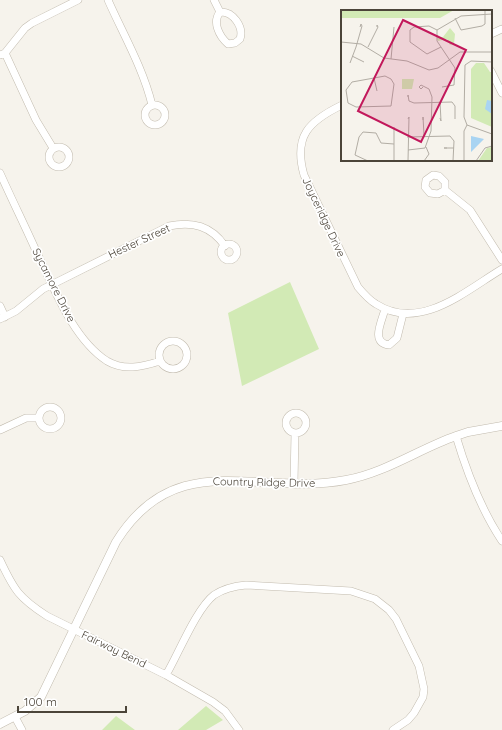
<svg xmlns="http://www.w3.org/2000/svg" width="502" height="730" font-family="Quicksand,sans-serif">
<style>
.green{fill:#d2eab5}
.lines{fill:none;stroke-linecap:round;stroke-linejoin:round}
.minor-casing{stroke:#c2bbae;stroke-width:8}
.tertiary-casing{stroke:#c2bbae;stroke-width:9}
.minor{stroke:#fff;stroke-width:7}
.tertiary{stroke:#fff;stroke-width:8}
.labels{text-anchor:middle;stroke-width:3.5;stroke-linejoin:round;paint-order:stroke}
.street-label{font-size:11px;fill:#4b4439;stroke:#fff}
.inset-road{fill:none;stroke:#b2ada4;stroke-width:1}
.view{fill:#c2185b;fill-opacity:0.15;stroke:#c2185b;stroke-width:2}
.inset-edge{fill:none;stroke:#4b4439;stroke-width:2}
</style>
<rect width="100%" height="100%" fill="#f6f3ec"/>
<path class="green" d="M290,282L319,349L242,386L228,313Z
M206,706L223,720L206,730H178Z
M116,716L135,730H102Z"/>
<g class="lines">
<defs>
<path id="minor" d="M108,0C123,34 143,68 152,105
M214,0L220,12
M220,12C233,11 244,27 240,39L235,43L228,44C219,36 212,22 220,12Z
M491,34L502,29
M5,53L36,120L53,148
M0,55L5,53L25,28L32,23L78,0
M491,71L502,93
M342,105C309,121 293,136 304,175L358,287C363,293 369,300 376,304C420,332 465,291 502,269
M145 115a10 10 0 1 1 20 0a10 10 0 1 1-20 0Z
M49 157a10 10 0 1 1 20 0a10 10 0 1 1-20 0Z
M0,173C12,200 25,226 37,253C54,288 73,339 107,361C124,371 142,367 160,361
M433,175L439,176L445,182V190L438,194L430,193L425,187L426,180Z
M445,190L470,210L502,260
M221 252a8 8 0 1 1 16 0a8 8 0 1 1-16 0Z
M0,306L5,317
M385,309C382,321 370,343 389,345L397,338L403,314
M0,319L16,311L43,289L169,226C193,221 211,226 225,246
M159 355a14 14 0 1 1 28 0a14 14 0 1 1-28 0Z
M39 418a11 11 0 1 1 22 0a11 11 0 1 1-22 0Z
M286 423a10 10 0 1 1 20 0a10 10 0 1 1-20 0Z
M0,430L26,418H39
M456,436C467,473 480,508 502,541
M294,483L295,433
M0,560C14,590 19,598 47,616L166,675L213,702L225,711L239,730
M166,675C178,655 196,609 214,595C223,589 235,586 246,585L351,591L375,599L389,610L396,619L419,666L424,689L423,697L414,713L408,720L393,730
M15,717L22,730"/>
<path id="tertiary" d="M0,724L25,711L41,697L116,542C176,445 259,497 346,480C385,473 419,449 456,436L468,432L502,426"/>
</defs>
<use href="#minor" class="minor-casing"/>
<use href="#tertiary" class="tertiary-casing"/>
<use href="#minor" class="minor"/>
<use href="#tertiary" class="tertiary"/>
</g>
<g class="labels">
<g class="street-label">
<text transform="translate(324 217) rotate(65)" y="4">Joyceridge Drive</text>
<text transform="translate(139 241) rotate(-25)" y="4">Hester Street</text>
<text transform="translate(54 285) rotate(63)" y="4">Sycamore Drive</text>
<text transform="translate(264 482) rotate(1)" y="4">Country Ridge Drive</text>
<text transform="translate(114 649) rotate(26)" y="4">Fairway Bend</text>
</g>
</g>
<g transform="translate(341 10)">
<rect width="151" height="151" fill="#f6f3ec"/>
<path d="M0,0H113L99,8H0ZM109,18L114,24L113,34L109,35L106,29L97,31L96,28L102,27ZM135,53H143L149,62H151V117L130,108V59ZM61,69H73L71,79H61ZM151,137V151H137L146,138Z" fill="#d2eab5"/>
<path d="M146,90L151,91V104L144,99ZM130,126L143,129L130,142Z" fill="#a9d4f2"/>
<path class="inset-road" d="M114,8L120,20L141,16L144,14V0M96,20L88,16L73,17L69,20V32L86,44L100,37M96,20V31L114,58L113,75L101,77M96,20L120,6L151,4M0,32L20,34L43,48L66,51L88,60L97,58L119,42H151M27,37L37,17L36,15V17M11,46L23,52M50,49L53,17M151,52L130,51L124,55L123,107L126,115L151,124M9,53L15,37L21,16L20,14L19,17M44,66L50,69L53,74L50,96L15,97L7,93L5,80L11,72ZM33,68L36,81M67,87V85L68,91L73,93L111,92L114,96V109M99,92L100,111L99,108M82,110V107L83,125M22,122L18,127L14,145L27,151M22,122L35,123L40,133L53,134M66,127L109,126L113,131L112,151M106,138H103H113M67,140L84,138L90,121L91,87L88,79L80,75L78,77L80,79L82,77M53,151V117M67,151L68,107L67,109M83,151L88,144L85,137M123,151V121L126,115M135,151L144,138L151,136"/>
<path class="view" d="M62,10L125,40L80,132L17,101Z"/>
<rect width="151" height="151" class="inset-edge"/>
</g>
<path d="M18 706v6h108v-6" fill="none" stroke="#4b4439" stroke-width="2"/>
<text x="24" y="706" font-size="12" fill="#4b4439" stroke="#ffffff" stroke-width="3" paint-order="stroke">100 m</text>
</svg>
